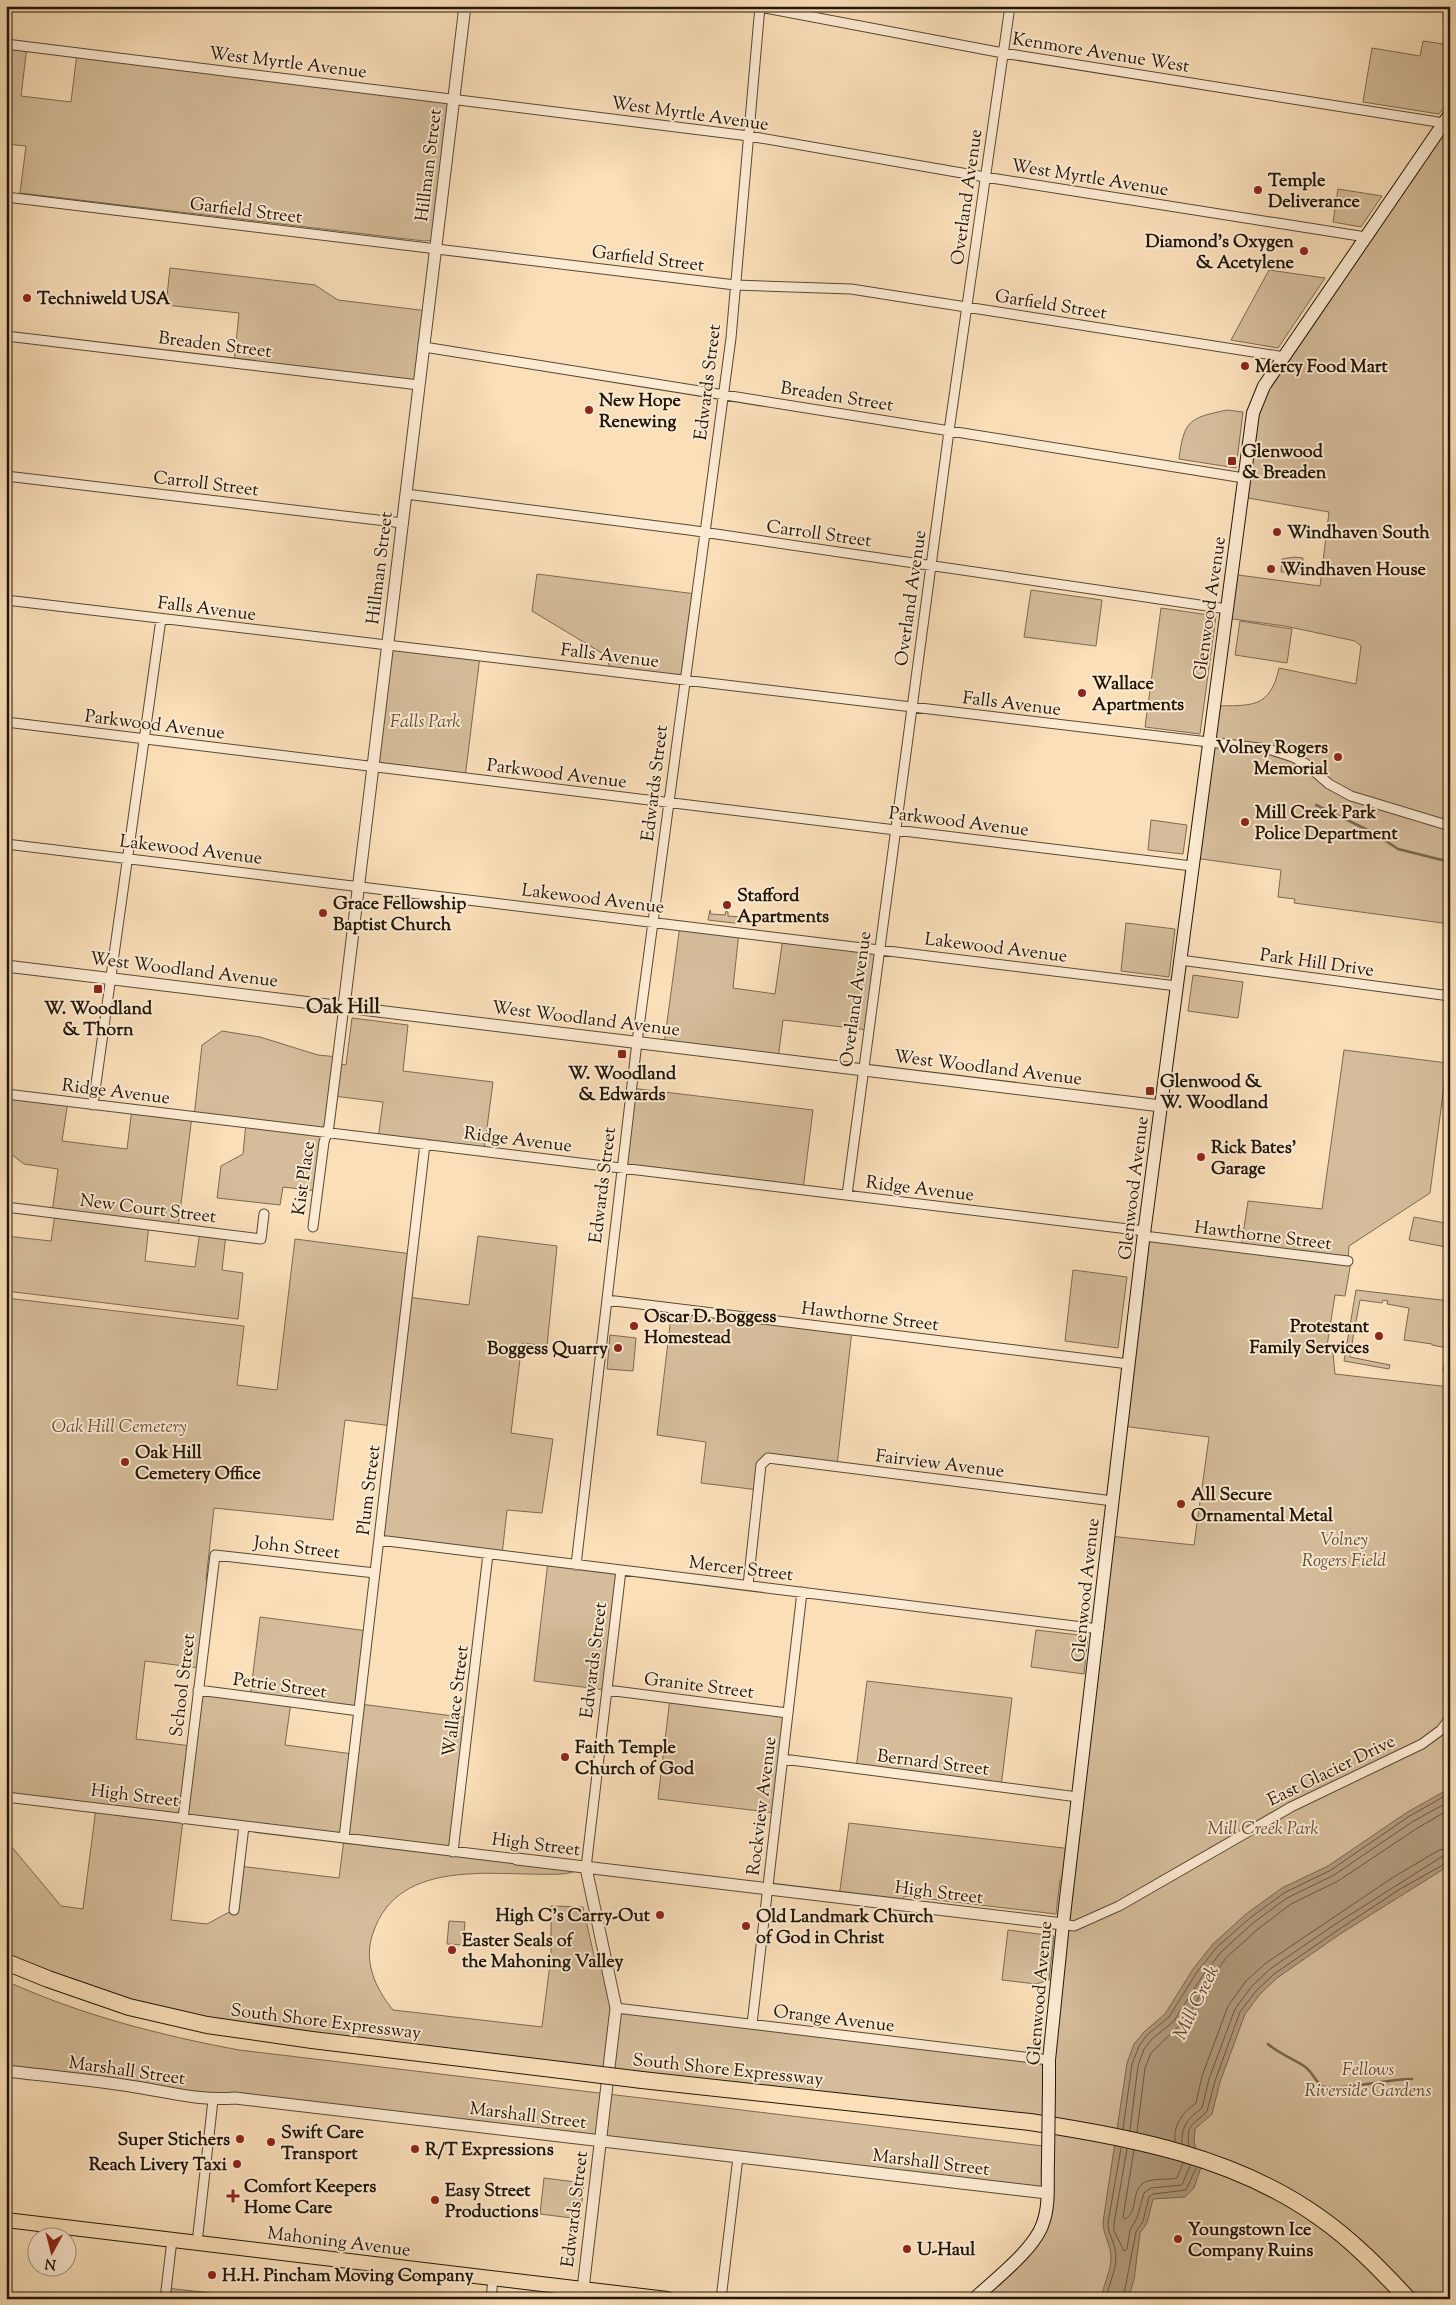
<svg xmlns="http://www.w3.org/2000/svg" width="1456" height="2305" font-family="'Sorts Mill Goudy',serif">
<style>
.green{fill:#d5bd9b;stroke:#7c6a51;fill-rule:evenodd}
.water{fill:#b19b7c;stroke:#78664d}
.lines{fill:none;stroke-linecap:round;stroke-linejoin:round}
.shore{stroke:#6a5842;stroke-width:1}
.stream{stroke:#78664d;stroke-width:2.5}
.minor-casing{stroke:#584834;stroke-width:11}
.tertiary-casing{stroke:#584834;stroke-width:13}
.secondary-casing{stroke:#221607;stroke-width:14}
.primary-casing{stroke:#221607;stroke-width:16}
.motorway-casing{stroke:#221607;stroke-width:18}
.minor{stroke:#fcead2;stroke-width:9}
.tertiary{stroke:#fcead2;stroke-width:11}
.secondary{stroke:#fcead2;stroke-width:12}
.primary{stroke:#fadfb9;stroke-width:14}
.motorway{stroke:#fadfb9;stroke-width:16}
.secondary-bridge-casing{stroke:#221607;stroke-width:14;stroke-linecap:butt}
.motorway-bridge-casing{stroke:#221607;stroke-width:18;stroke-linecap:butt}
.secondary-bridge{stroke:#fcead2;stroke-width:12}
.motorway-bridge{stroke:#fadfb9;stroke-width:16}
.poi-dot{fill:#8f2418;stroke:#fcead2;stroke-width:2}
.labels{text-anchor:middle;stroke-width:4;stroke-linejoin:round;paint-order:stroke}
.street-label{font-size:18px;fill:#221607;stroke:#fcead2}
.poi-label{font-size:18px;font-weight:bold;fill:#221607;stroke:#fcead2;text-anchor:start}
.park-label{font-size:18px;font-style:italic;fill:#61503b;stroke:#fcead2}
.water-label{font-size:19px;font-style:italic;fill:#5b4b36;stroke:#fcead2}
.quarter-label{font-size:20px;font-weight:bold;fill:#221607;stroke:#fcead2}
</style>
<rect width="100%" height="100%" fill="#fadfb9"/>
<filter id="stains"><feTurbulence type="fractalNoise" baseFrequency=".004" numOctaves="4"/><feColorMatrix values="0 0 0 0 .2 0 0 0 0 .09 0 0 0 0 .02 0 0 0 .5 -.17"/></filter>
<radialGradient id="worn" r=".72"><stop offset=".6" stop-color="#630" stop-opacity="0"/><stop offset="1" stop-color="#630" stop-opacity=".3"/></radialGradient>
<path class="green" d="M1423,41L1450,45V99L1439,114L1363,102L1372,48L1420,56Z
M6,44L27,47L21,96L71,102L77,53L454,99L437,240L424,241L20,193L26,146L6,144Z
M1450,114V924L1294,903L1295,899L1278,897L1281,870L1194,858L1214,706C1250,705 1270,710 1279,668L1356,684L1361,646L1355,641L1285,626L1225,618L1231,574L1320,586L1329,512L1242,497L1253,413Z
M1338,189L1382,196L1361,227L1333,222Z
M170,268L315,285L338,300L428,311L419,385L234,363L239,313L166,305Z
M1269,270L1325,278L1278,348L1231,340Z
M1227,410L1243,412L1236,468L1179,459C1184,420 1189,418 1227,410Z
M1294,557L1303,558L1302,574H1298V569L1286,568V572H1281L1282,559Z
M537,574L696,594L685,680L612,672L605,655L532,611Z
M1031,590L1102,600L1096,646L1024,637Z
M1161,608L1216,616L1200,734L1145,727Z
M1240,621L1292,629L1287,663L1235,655Z
M388,645L480,656L465,778L373,767Z
M1151,820L1187,825L1183,854L1148,850Z
M710,910L711,914L725,915L726,911L728,912V916L741,917L743,914L742,924L708,920Z
M1126,923L1175,929L1169,977L1121,971Z
M680,925L739,932L733,988L775,994L783,938L878,949L868,1030L783,1020L778,1059L664,1045Z
M1193,975L1243,982L1238,1018L1188,1011Z
M352,1018L408,1025L403,1071L493,1082L484,1151L378,1139L383,1102L333,1096L318,1191L283,1187L280,1205L217,1198L221,1166L243,1154L246,1123L194,1117L202,1045L222,1031L260,1037L318,1055L338,1057L337,1063L346,1065Z
M1344,1050L1447,1063L1430,1193L1349,1246L1348,1261L1351,1262L1345,1296L1335,1295L1326,1352L1333,1353L1335,1374L1450,1387V2299H974L1034,2239L1047,2193L6,2071V1981C81,2015 159,2035 239,2050L1043,2146L1049,2125L207,2025L6,1962V1840L61,1906L83,1909L96,1808L6,1800V1298L244,1326L237,1385L277,1390L295,1239L412,1254L407,1297L469,1305L478,1236L557,1246L547,1346L522,1343L511,1433L553,1439L542,1513L507,1510L502,1555L379,1540L392,1426L345,1420L333,1520L214,1508L206,1580L210,1582L200,1668L145,1661L136,1739L191,1746L198,1690L250,1697L260,1617L368,1631L360,1704L469,1718L454,1852L586,1868C578,1870 569,1874 561,1874C498,1877 399,1855 373,1933C363,1961 375,1988 393,2010L542,2027L551,1956V1906L583,1907L595,1960L605,1961L616,2008L1049,2060L1068,1881L1060,1880L1056,1914L904,1896L903,1905L839,1897L849,1823L1072,1849L1109,1536L1194,1545L1209,1437L1122,1426L1144,1236L1241,1248L1248,1201L1322,1209ZM291,1702L358,1711L353,1754L285,1745ZM183,1819L344,1839L339,1878L239,1866L233,1910L207,1924L171,1920Z
M631,1088L813,1110L803,1190L622,1168Z
M6,1094L68,1101L62,1141L127,1149L132,1109L192,1116L178,1228L149,1225L145,1261L195,1267L200,1231L226,1234L222,1270L243,1273L238,1319L6,1291V1236L51,1241L55,1214L52,1213L58,1169L24,1164L6,1150Z
M1414,1217L1450,1224L1446,1247L1409,1240Z
M1073,1270L1127,1277L1118,1348L1065,1341Z
M1356,1290L1450,1301V1372L1443,1371L1447,1348L1432,1345V1344L1404,1340L1409,1308L1387,1304L1388,1301L1383,1300L1382,1303L1360,1300L1355,1327L1358,1328L1357,1331H1354L1350,1357L1390,1365L1389,1369L1344,1361Z
M672,1308L852,1330L837,1466L763,1462L759,1490L701,1483L706,1442L657,1435Z
M610,1335L636,1338L633,1371L607,1369Z
M548,1561L621,1570L607,1690L534,1681Z
M1036,1630L1088,1636L1084,1674L1031,1667Z
M867,1681L1012,1698L1001,1787L856,1769Z
M670,1698L788,1713L776,1813L658,1799Z
M449,1921L465,1922L463,1945L447,1944Z
M1008,1930L1054,1936L1049,1980L1036,1984L1002,1980Z
M544,2178L584,2183L580,2219L540,2214Z
M166,2288L247,2297L246,2299H165Z"/>
<path class="water" d="M1450,1788V1865L1340,1934L1277,1978L1260,1994L1245,2014L1220,2082L1212,2114L1195,2129L1194,2143L1202,2164L1194,2188L1185,2197L1153,2199L1147,2223L1140,2233L1134,2280L1128,2299H1101C1103,2286 1110,2273 1111,2260C1112,2246 1103,2236 1103,2222L1127,2063L1134,2044L1144,2032L1165,2014L1193,1969L1213,1944L1246,1914L1282,1888L1328,1866L1406,1813Z"/>
<g class="lines">
<path class="shore" d="M1123,2129L1132,2064L1139,2046L1147,2035L1169,2017L1197,1972L1217,1947L1250,1918L1284,1893L1331,1870L1408,1817L1450,1793
M1130,2130L1138,2066L1144,2049L1152,2039L1174,2021L1203,1975L1222,1951L1253,1923L1287,1898L1334,1875L1412,1822L1450,1801
M1137,2132L1145,2068L1151,2053L1180,2025L1192,2009L1209,1980L1227,1957L1258,1929L1291,1904L1338,1881L1416,1829L1450,1809
M1175,2141C1173,2125 1183,2112 1196,2103L1202,2076L1228,2006L1246,1981L1266,1963L1392,1878L1439,1850L1450,1848
M1182,2143C1181,2126 1189,2117 1202,2108L1209,2079L1235,2009L1252,1986L1270,1969L1334,1925L1443,1856L1450,1855
M1189,2146C1185,2122 1196,2124 1207,2111L1215,2081L1240,2012L1256,1991L1274,1974L1338,1930L1400,1889L1450,1861
M1127,2149L1114,2223V2231L1124,2251L1127,2249L1130,2230L1137,2218L1144,2193L1151,2188L1182,2185L1190,2166
M1134,2150L1123,2217L1125,2219C1139,2212 1130,2190 1145,2182C1155,2178 1167,2180 1177,2178L1183,2163
M1106,2299C1109,2282 1119,2266 1115,2249C1113,2239 1108,2233 1108,2223L1121,2148
M1123,2299L1136,2232L1143,2221L1149,2197L1153,2194L1186,2190L1196,2168"/>
<path class="stream" d="M1316,805L1374,833L1398,849L1450,862
M1268,2044C1279,2054 1292,2058 1304,2066C1312,2071 1315,2081 1322,2086C1332,2092 1394,2078 1412,2079"/>
<defs>
<path id="minor" d="M755,6L1003,53L1444,123
M6,44L749,136L985,177L1366,237
M6,197L735,285L851,289L1285,357
M6,336L419,385
M424,347L1244,478
M6,476L403,523
M406,494L689,530L1227,609
M6,600L1268,749L1293,757L1306,764L1329,784L1351,796L1450,826
M6,722L1192,866
M6,844L1177,986
M1180,960L1450,996
M6,1094L1145,1231
M93,1105L161,619
M847,1195L949,431L1010,6
M6,1207L261,1239L264,1214
M313,1227L324,1142L329,1126L344,1006
M1144,1236L1348,1261
M607,1300L1129,1364
M379,1540L1099,1629
M576,1565L637,1042L731,338L760,6
M748,1585L761,1465L768,1458L1113,1501
M198,1690L359,1711
M607,1690L788,1713
M783,1759L1078,1797
M6,1797L517,1859
M183,1819L215,1555L375,1573
M344,1838L425,1144
M453,1852L488,1554
M586,1868L621,1570
M234,1910L244,1826
M1063,1924L1074,1926L1119,1906L1291,1807L1422,1744L1441,1730L1450,1718
M616,2008L1049,2060
M752,2024L802,1592
M197,2243L213,2100
M165,2299L172,2240
M491,2299L493,2279
M721,2299L738,2157"/>
<path id="tertiary" d="M6,966L1161,1106
M344,1006L465,6
M517,1859L1063,1924
M6,2071C49,2076 93,2080 136,2087C169,2092 200,2101 235,2098L1047,2193
M583,2289L616,2008L586,1868"/>
<path id="secondary" d="M1049,2086V2060L1063,1924L1143,1241L1253,413L1264,386L1450,114
M974,2299C994,2280 1035,2249 1043,2223C1050,2204 1047,2181 1048,2161"/>
<path id="primary" d="M6,2220L667,2299"/>
<path id="motorway" d="M6,1962L48,1979L129,2007L207,2025L312,2040L561,2070
M642,2080L1030,2122C1130,2137 1235,2157 1319,2217C1352,2240 1380,2269 1408,2299"/>
</defs>
<use href="#minor" class="minor-casing"/>
<use href="#tertiary" class="tertiary-casing"/>
<use href="#secondary" class="secondary-casing"/>
<use href="#primary" class="primary-casing"/>
<use href="#motorway" class="motorway-casing"/>
<use href="#minor" class="minor"/>
<use href="#tertiary" class="tertiary"/>
<use href="#secondary" class="secondary"/>
<use href="#primary" class="primary"/>
<use href="#motorway" class="motorway"/>
<defs>
<path id="secondary-bridge" d="M1048,2161L1049,2086"/>
<path id="motorway-bridge" d="M561,2070L642,2080"/>
</defs>
<use href="#secondary-bridge" class="secondary-bridge-casing"/>
<use href="#motorway-bridge" class="motorway-bridge-casing"/>
<use href="#secondary-bridge" class="secondary-bridge"/>
<use href="#motorway-bridge" class="motorway-bridge"/>
</g>
<g class="poi-dot">
<circle cx="1258" cy="190" r="5"/>
<circle cx="1304" cy="251" r="5"/>
<circle cx="27" cy="298" r="5"/>
<circle cx="1245" cy="366" r="5"/>
<circle cx="589" cy="410" r="5"/>
<rect x="1227" y="456" width="10" height="10" rx="2.5"/>
<circle cx="1277" cy="532" r="5"/>
<circle cx="1271" cy="569" r="5"/>
<circle cx="1082" cy="693" r="5"/>
<circle cx="1338" cy="757" r="5"/>
<circle cx="1245" cy="822" r="5"/>
<circle cx="727" cy="905" r="5"/>
<circle cx="323" cy="913" r="5"/>
<rect x="93" y="984" width="10" height="10" rx="2.5"/>
<rect x="617" y="1049" width="10" height="10" rx="2.5"/>
<rect x="1145" y="1086" width="10" height="10" rx="2.5"/>
<circle cx="1201" cy="1157" r="5"/>
<circle cx="634" cy="1326" r="5"/>
<circle cx="1379" cy="1336" r="5"/>
<circle cx="618" cy="1348" r="5"/>
<circle cx="125" cy="1462" r="5"/>
<circle cx="1181" cy="1504" r="5"/>
<circle cx="565" cy="1757" r="5"/>
<circle cx="660" cy="1915" r="5"/>
<circle cx="746" cy="1926" r="5"/>
<circle cx="452" cy="1950" r="5"/>
<circle cx="240" cy="2139" r="5"/>
<circle cx="271" cy="2142" r="5"/>
<circle cx="415" cy="2149" r="5"/>
<circle cx="237" cy="2164" r="5"/>
<path d="M230.5 2188.5h5v5h5v5h-5v5h-5v-5h-5v-5h5z"/>
<circle cx="435" cy="2200" r="5"/>
<circle cx="1178" cy="2239" r="5"/>
<circle cx="907" cy="2249" r="5"/>
<circle cx="212" cy="2275" r="5"/>
</g>
<g class="labels">
<g class="street-label">
<text transform="translate(1101 52) rotate(9)" y="6">Kenmore Avenue West</text>
<text transform="translate(288 62) rotate(7)" y="6">West Myrtle Avenue</text>
<text transform="translate(690 113) rotate(8)" y="6">West Myrtle Avenue</text>
<text transform="translate(428 165) rotate(-83)" y="6">Hillman Street</text>
<text transform="translate(1090 177) rotate(9)" y="6">West Myrtle Avenue</text>
<text transform="translate(966 197) rotate(-82)" y="6">Overland Avenue</text>
<text transform="translate(246 210) rotate(7)" y="6">Garfield Street</text>
<text transform="translate(648 258) rotate(7)" y="6">Garfield Street</text>
<text transform="translate(1051 304) rotate(9)" y="6">Garfield Street</text>
<text transform="translate(215 344) rotate(7)" y="6">Breaden Street</text>
<text transform="translate(707 382) rotate(-83)" y="6">Edwards Street</text>
<text transform="translate(837 396) rotate(9)" y="6">Breaden Street</text>
<text transform="translate(206 483) rotate(7)" y="6">Carroll Street</text>
<text transform="translate(819 533) rotate(8)" y="6">Carroll Street</text>
<text transform="translate(379 568) rotate(-83)" y="6">Hillman Street</text>
<text transform="translate(910 598) rotate(-82)" y="6">Overland Avenue</text>
<text transform="translate(207 608) rotate(7)" y="6">Falls Avenue</text>
<text transform="translate(1209 608) rotate(-82)" y="6">Glenwood Avenue</text>
<text transform="translate(610 655) rotate(7)" y="6">Falls Avenue</text>
<text transform="translate(1012 703) rotate(7)" y="6">Falls Avenue</text>
<text transform="translate(155 724) rotate(7)" y="6">Parkwood Avenue</text>
<text transform="translate(557 773) rotate(7)" y="6">Parkwood Avenue</text>
<text transform="translate(654 783) rotate(-83)" y="6">Edwards Street</text>
<text transform="translate(959 821) rotate(7)" y="6">Parkwood Avenue</text>
<text transform="translate(191 849) rotate(7)" y="6">Lakewood Avenue</text>
<text transform="translate(593 898) rotate(7)" y="6">Lakewood Avenue</text>
<text transform="translate(996 947) rotate(7)" y="6">Lakewood Avenue</text>
<text transform="translate(1317 962) rotate(8)" y="6">Park Hill Drive</text>
<text transform="translate(184 969) rotate(7)" y="6">West Woodland Avenue</text>
<text transform="translate(855 999) rotate(-82)" y="6">Overland Avenue</text>
<text transform="translate(586 1018) rotate(7)" y="6">West Woodland Avenue</text>
<text transform="translate(988 1067) rotate(7)" y="6">West Woodland Avenue</text>
<text transform="translate(116 1091) rotate(7)" y="6">Ridge Avenue</text>
<text transform="translate(518 1139) rotate(7)" y="6">Ridge Avenue</text>
<text transform="translate(303 1178) rotate(-82)" y="6">Kist Place</text>
<text transform="translate(602 1185) rotate(-83)" y="6">Edwards Street</text>
<text transform="translate(920 1188) rotate(7)" y="6">Ridge Avenue</text>
<text transform="translate(1133 1188) rotate(-83)" y="6">Glenwood Avenue</text>
<text transform="translate(148 1208) rotate(7)" y="6">New Court Street</text>
<text transform="translate(1263 1235) rotate(7)" y="6">Hawthorne Street</text>
<text transform="translate(870 1316) rotate(7)" y="6">Hawthorne Street</text>
<text transform="translate(940 1463) rotate(7)" y="6">Fairview Avenue</text>
<text transform="translate(368 1490) rotate(-83)" y="6">Plum Street</text>
<text transform="translate(297 1547) rotate(7)" y="6">John Street</text>
<text transform="translate(741 1568) rotate(7)" y="6">Mercer Street</text>
<text transform="translate(1085 1590) rotate(-84)" y="6">Glenwood Avenue</text>
<text transform="translate(593 1660) rotate(-83)" y="6">Edwards Street</text>
<text transform="translate(182 1685) rotate(-83)" y="6">School Street</text>
<text transform="translate(280 1685) rotate(8)" y="6">Petrie Street</text>
<text transform="translate(699 1685) rotate(7)" y="6">Granite Street</text>
<text transform="translate(455 1701) rotate(-83)" y="6">Wallace Street</text>
<text transform="translate(933 1762) rotate(7)" y="6">Bernard Street</text>
<text transform="translate(1331 1770) rotate(-26)" y="6">East Glacier Drive</text>
<text transform="translate(135 1795) rotate(7)" y="6">High Street</text>
<text transform="translate(761 1806) rotate(-83)" y="6">Rockview Avenue</text>
<text transform="translate(536 1844) rotate(7)" y="6">High Street</text>
<text transform="translate(939 1892) rotate(7)" y="6">High Street</text>
<text transform="translate(1039 1993) rotate(-85)" y="6">Glenwood Avenue</text>
<text transform="translate(834 2018) rotate(7)" y="6">Orange Avenue</text>
<text transform="translate(326 2021) rotate(7)" y="6">South Shore Expressway</text>
<text transform="translate(728 2069) rotate(6)" y="6">South Shore Expressway</text>
<text transform="translate(127 2070) rotate(8)" y="6">Marshall Street</text>
<text transform="translate(528 2115) rotate(7)" y="6">Marshall Street</text>
<text transform="translate(931 2162) rotate(7)" y="6">Marshall Street</text>
<text transform="translate(574 2209) rotate(-83)" y="6">Edwards Street</text>
<text transform="translate(339 2241) rotate(7)" y="6">Mahoning Avenue</text>
</g>
<g class="poi-label">
<text x="1268" y="186">Temple<tspan x="1268" dy="21">Deliverance</tspan></text>
<text x="1294" y="247" text-anchor="end">Diamond's Oxygen<tspan x="1294" dy="21">&amp; Acetylene</tspan></text>
<text x="37" y="304">Techniweld USA</text>
<text x="1255" y="372">Mercy Food Mart</text>
<text x="599" y="406">New Hope<tspan x="599" dy="21">Renewing</tspan></text>
<text x="1242" y="457">Glenwood<tspan x="1242" dy="21">&amp; Breaden</tspan></text>
<text x="1287" y="538">Windhaven South</text>
<text x="1281" y="575">Windhaven House</text>
<text x="1092" y="689">Wallace<tspan x="1092" dy="21">Apartments</tspan></text>
<text x="1328" y="753" text-anchor="end">Volney Rogers<tspan x="1328" dy="21">Memorial</tspan></text>
<text x="1255" y="818">Mill Creek Park<tspan x="1255" dy="21">Police Department</tspan></text>
<text x="737" y="901">Stafford<tspan x="737" dy="21">Apartments</tspan></text>
<text x="333" y="909">Grace Fellowship<tspan x="333" dy="21">Baptist Church</tspan></text>
<text x="98" y="1014" text-anchor="middle">W. Woodland<tspan x="98" dy="21">&amp; Thorn</tspan></text>
<text x="622" y="1079" text-anchor="middle">W. Woodland<tspan x="622" dy="21">&amp; Edwards</tspan></text>
<text x="1160" y="1087">Glenwood &amp;<tspan x="1160" dy="21">W. Woodland</tspan></text>
<text x="1211" y="1153">Rick Bates'<tspan x="1211" dy="21">Garage</tspan></text>
<text x="644" y="1322">Oscar D. Boggess<tspan x="644" dy="21">Homestead</tspan></text>
<text x="1369" y="1332" text-anchor="end">Protestant<tspan x="1369" dy="21">Family Services</tspan></text>
<text x="608" y="1354" text-anchor="end">Boggess Quarry</text>
<text x="135" y="1458">Oak Hill<tspan x="135" dy="21">Cemetery Office</tspan></text>
<text x="1191" y="1500">All Secure<tspan x="1191" dy="21">Ornamental Metal</tspan></text>
<text x="575" y="1753">Faith Temple<tspan x="575" dy="21">Church of God</tspan></text>
<text x="650" y="1921" text-anchor="end">High C's Carry-Out</text>
<text x="756" y="1922">Old Landmark Church<tspan x="756" dy="21">of God in Christ</tspan></text>
<text x="462" y="1946">Easter Seals of<tspan x="462" dy="21">the Mahoning Valley</tspan></text>
<text x="281" y="2138">Swift Care<tspan x="281" dy="21">Transport</tspan></text>
<text x="230" y="2145" text-anchor="end">Super Stichers</text>
<text x="425" y="2155">R/T Expressions</text>
<text x="227" y="2170" text-anchor="end">Reach Livery Taxi</text>
<text x="244" y="2192">Comfort Keepers<tspan x="244" dy="21">Home Care</tspan></text>
<text x="445" y="2196">Easy Street<tspan x="445" dy="21">Productions</tspan></text>
<text x="1188" y="2235">Youngstown Ice<tspan x="1188" dy="21">Company Ruins</tspan></text>
<text x="917" y="2255">U-Haul</text>
<text x="222" y="2281">H.H. Pincham Moving Company</text>
</g>
<g class="park-label">
<text x="425" y="727">Falls Park</text>
<text x="119" y="1432">Oak Hill Cemetery</text>
<text x="1344" y="1545">Volney<tspan x="1344" dy="21">Rogers Field</tspan></text>
<text x="1263" y="1834">Mill Creek Park</text>
<text x="1368" y="2075">Fellows<tspan x="1368" dy="21">Riverside Gardens</tspan></text>
</g>
<g class="water-label">
<text transform="translate(1195 2002) rotate(-64)" y="7">Mill Creek</text>
</g>
<g class="quarter-label">
<text x="343" y="1013">Oak Hill</text>
</g>
</g>
<rect width="1456" height="2305" fill="none" stroke="#fadfb9" stroke-width="25"/>
<rect x="8" y="8" width="1441" height="2290" fill="none" stroke="#221607" stroke-width="2.5"/>
<rect x="12" y="12" width="1431" height="2280" fill="none" stroke="#221607"/>
<g transform="translate(52 2252) rotate(187)"><circle r="24" fill="#fcead2" stroke="#a59581"/>
<path d="M0-4L9 19L0 12L-9 19Z" fill="#8f2418"/>
<text y="-8" font-size="14" font-weight="bold" text-anchor="middle" fill="#221607">N</text>
</g>
<rect width="100%" height="100%" filter="url(#stains)"/>
<rect width="100%" height="100%" fill="url(#worn)"/>
</svg>
